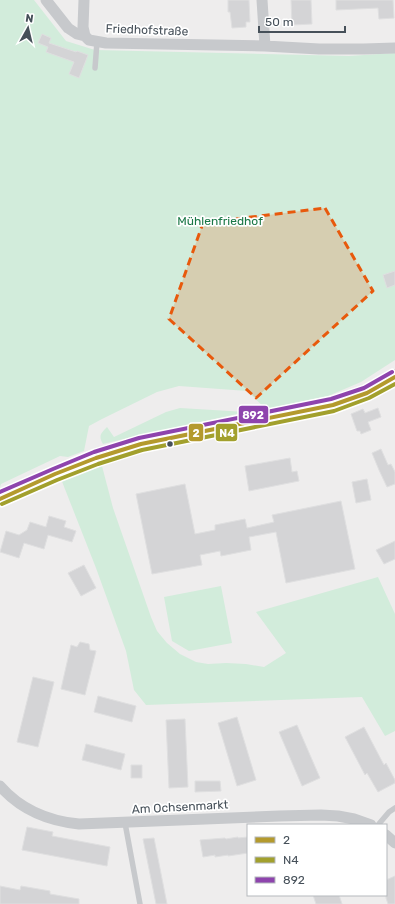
<svg xmlns="http://www.w3.org/2000/svg" width="395" height="904" font-family="Rubik,sans-serif">
<style>
.green{fill:#d2ecdb}
.building{fill:#d4d4d6;stroke:#dfdfe0}
.lines{fill:none;stroke-linecap:round;stroke-linejoin:round}
.service{stroke:#c7c9cc;stroke-width:5.5}
.minor{stroke:#c7c9cc;stroke-width:11}
.secondary{stroke:#c8cacd;stroke-width:16}
.bus-1-casing{stroke:#fff;stroke-width:7}
.bus-2-casing{stroke:#fff;stroke-width:7}
.bus-3-casing{stroke:#fff;stroke-width:7}
.bus-1{stroke:#b49a2d;stroke-width:4}
.bus-2{stroke:#a2a02d;stroke-width:4}
.bus-3{stroke:#8e44ad;stroke-width:4}
.marked{fill:#e8590c;fill-opacity:0.2;stroke:#e8590c;stroke-width:3;stroke-dasharray:8 5;stroke-linejoin:round}
.bus-dot{fill:#465059;stroke:#fff;stroke-width:1.5}
.labels{text-anchor:middle;stroke-width:3.5;stroke-linejoin:round;paint-order:stroke}
.street-label{font-size:12px;fill:#465059;stroke:#fff}
.park-label{font-size:12px;fill:#1a7746;stroke:#fff}
.line-badge{stroke:#fff;stroke-width:1.5}
.badge-label{font-size:11px;text-anchor:middle;font-weight:bold;fill:#fff}
</style>
<rect width="100%" height="100%" fill="#eeeded"/>
<path class="green" d="M0,0H34L66,41L95,50L349,56L395,53V360L361,382L328,396L266,409L247,391L179,386L157,392L102,419L89,426L84,451L68,457L60,456L1,484L0,487Z
M180,408L246,412L128,438L103,444C98,436 101,433 107,427L114,437L166,412Z
M102,466L113,508L151,617L157,631L167,643L180,654L196,662L208,664L226,663L246,664L264,667L286,653L256,612L378,577L395,614V731L385,736L362,697L146,705L134,690L126,651L96,568L61,479Z
M221,586L232,643L189,651L172,641L164,597Z"/>
<path class="building" d="M228,0H249L250,22H246V27L232,28L230,12H228Z
M291,0H311L312,24L292,25Z
M336,0H393L394,18L379,19L378,8L336,10Z
M42,34L51,38L49,43L76,52L77,51L88,55L79,78L69,74L74,62L46,52L48,47L38,43Z
M395,271V285L387,288L383,275Z
M378,408L381,417L368,422L371,430L361,434L360,431H357L351,414L363,409L365,413Z
M381,449L388,465L391,464L395,472V484L387,487L379,470L372,453Z
M290,458L292,472L297,471L299,481L249,491L245,466Z
M367,479L371,500L356,503L352,482Z
M185,484L195,534L215,530V525L245,519L247,528L274,522L272,515L341,501L355,569L286,583L276,532L249,537L251,550L221,556L220,551L200,555L202,565L152,574L136,494Z
M49,516L66,521L64,527L76,531L72,542L48,535L44,549L24,543L19,558L0,552L6,531L19,535L27,530L30,522L46,527Z
M395,541V559L384,564L376,550Z
M84,565L96,588L81,596L68,573Z
M80,642L89,644L90,650L96,651L85,695L61,689L71,645L77,647Z
M33,677L54,682L38,747L17,742Z
M98,696L136,706L132,722L94,712Z
M237,717L256,780L237,786L218,723Z
M185,719L188,787L169,788L166,720Z
M297,725L320,778L302,786L279,732Z
M364,727L384,765L386,763L395,780V783L378,792L367,773L365,775L345,737Z
M86,744L125,754L121,770L82,760Z
M131,765H142V778H131Z
M195,781H220L221,791L195,792Z
M27,827L53,832L52,836L110,847L107,866L22,850Z
M238,837V838L248,837V853L228,856V855L215,857V855L203,857L200,840L225,838L226,839Z
M154,838L167,904H156L143,839Z
M395,876V904H388L386,898V880Z
M0,886L20,890L21,886L50,891V894L79,899V904H0Z
M313,895H339L342,904H316Z"/>
<g class="lines">
<path class="service" d="M95,68L97,42
M125,823L140,904
M378,825L389,812L395,808"/>
<path class="minor" d="M46,0L68,28L77,34L85,36L89,40L106,43L265,46L319,49H364L395,48
M84,0L83,27L85,36
M262,0L265,46
M0,786C21,810 48,821 79,824L279,816L321,815L338,816L354,819L371,825
M386,835L395,843"/>
<path class="secondary" d="M0,499L55,474L96,458L141,444L333,405L367,393L395,377"/>
<defs>
<path id="bus-1" d="M0,499L55,474L96,458L141,444L333,405L367,393L395,377"/>
<path id="bus-2" d="M2,504L57,480L98,464L142,450L334,411L369,398L395,384"/>
<path id="bus-3" d="M0,492L53,469L94,452L139,438L331,399L364,388L392,372"/>
</defs>
<use href="#bus-1" class="bus-1-casing"/>
<use href="#bus-2" class="bus-2-casing"/>
<use href="#bus-3" class="bus-3-casing"/>
<use href="#bus-1" class="bus-1"/>
<use href="#bus-2" class="bus-2"/>
<use href="#bus-3" class="bus-3"/>
</g>
<path class="marked" d="M325,208L373,291L256,398L169,319L203,223Z"/>
<circle class="bus-dot" cx="170" cy="444" r="3.5"/>
<g class="labels">
<g class="street-label">
<text transform="translate(147 30) rotate(2)" y="4">Friedhofstraße</text>
<text transform="translate(180 807) rotate(-3)" y="4">Am Ochsenmarkt</text>
</g>
<g class="park-label">
<text x="220" y="225">Mühlenfriedhof</text>
</g>
</g>
<g class="line-badge">
<rect x="238" y="405" width="31" height="19" rx="4" fill="#8e44ad"/>
<rect x="188" y="423" width="16" height="19" rx="4" fill="#b49a2d"/>
<rect x="215" y="423" width="23" height="19" rx="4" fill="#a2a02d"/>
</g>
<g class="badge-label">
<text x="253" y="419">892</text>
<text x="196" y="437">2</text>
<text x="227" y="437">N4</text>
</g>
<rect x="247" y="824" width="140" height="72" fill="#ffffff" stroke="#b5b9bd"/>
<rect x="255" y="837" width="20" height="6" fill="#b49a2d" stroke="#b5b9bd"/>
<text x="283" y="844" font-size="12" fill="#465059">2</text>
<rect x="255" y="857" width="20" height="6" fill="#a2a02d" stroke="#b5b9bd"/>
<text x="283" y="864" font-size="12" fill="#465059">N4</text>
<rect x="255" y="877" width="20" height="6" fill="#8e44ad" stroke="#b5b9bd"/>
<text x="283" y="884" font-size="12" fill="#465059">892</text>
<g transform="translate(28 28) rotate(8)" stroke="#ffffff" stroke-width="3" paint-order="stroke">
<path d="M0-3L7 15L0 10L-7 15Z" fill="#465059"/>
<text y="-6" font-size="11" font-weight="bold" text-anchor="middle" fill="#465059">N</text>
</g>
<path d="M259 26v6h86v-6" fill="none" stroke="#465059" stroke-width="2"/>
<text x="265" y="26" font-size="12" fill="#465059" stroke="#ffffff" stroke-width="3" paint-order="stroke">50 m</text>
</svg>
